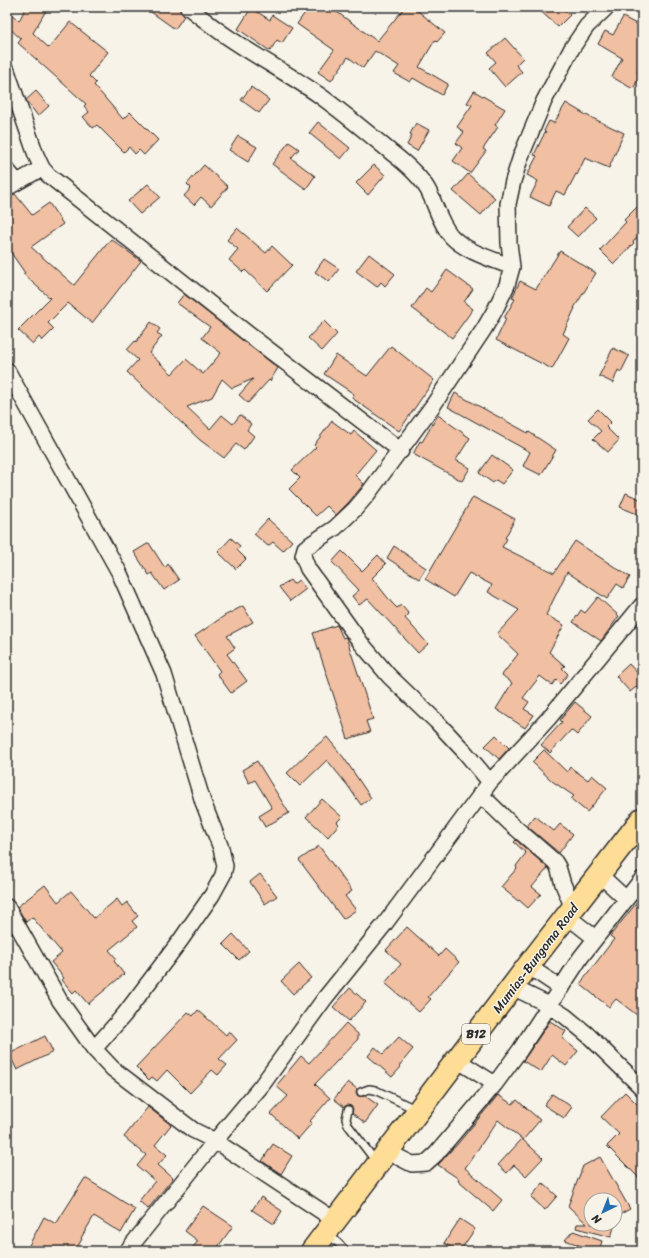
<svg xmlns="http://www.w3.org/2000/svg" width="649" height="1258" font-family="Sriracha,sans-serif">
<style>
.building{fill:#f1bfa2;stroke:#2b2b2b}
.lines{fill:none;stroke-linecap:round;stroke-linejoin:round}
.service-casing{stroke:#2b2b2b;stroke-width:10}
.minor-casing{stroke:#2b2b2b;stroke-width:18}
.trunk-casing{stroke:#2b2b2b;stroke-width:25}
.service{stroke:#f7f3e8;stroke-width:7}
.minor{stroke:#f7f3e8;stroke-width:15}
.trunk{stroke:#fedd96;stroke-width:22}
.labels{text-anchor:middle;stroke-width:3;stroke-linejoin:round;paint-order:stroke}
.shield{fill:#f7f3e8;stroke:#686764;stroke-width:1}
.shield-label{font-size:12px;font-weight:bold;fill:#2b2b2b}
.street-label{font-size:13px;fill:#2b2b2b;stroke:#f7f3e8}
</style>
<rect width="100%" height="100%" fill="#f7f3e8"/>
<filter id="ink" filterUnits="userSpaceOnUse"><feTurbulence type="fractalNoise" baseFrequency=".025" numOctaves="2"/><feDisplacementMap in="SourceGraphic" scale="8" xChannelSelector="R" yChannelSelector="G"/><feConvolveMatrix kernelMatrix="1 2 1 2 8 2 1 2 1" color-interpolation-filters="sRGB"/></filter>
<g filter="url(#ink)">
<path class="building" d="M26,7H48L33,33L49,48L70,22L108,52L89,76L96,83L94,85L123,119L130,112L158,140L144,155L139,150L135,154L129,147L124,152L97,125L93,128L83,117L89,112L84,106L86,104L18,43L21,39L7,26V10L19,21Z
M144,7H179L180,11L184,16L175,29Z
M309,7H312L318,12L322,7H330L377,41L405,7H413L445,33L437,42L435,40L419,67L448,84L442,95L413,78L410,82L394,73L399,66L375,51L363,68L348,57L331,81L318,72L334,50L297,24Z
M536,7H561L570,15L558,27Z
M251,8L270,20L272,15L292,28L282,43L277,40L270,51L238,29Z
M623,17L642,27V64L637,72L641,74L633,89L612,77L622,58L598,44L605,31L613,35Z
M505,38L523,58L516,65L522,72L505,87L489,68L496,62L488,53Z
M251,87L269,100L259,113L241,100Z
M36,91L49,106L38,116L28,103L26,100Z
M474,91L505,109L495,125L498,127L483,149L486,151L470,173L453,161L462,148L456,143L464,132L457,127L472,105L467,103Z
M566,103L586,115L624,133L609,168L585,158L577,175L576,174L565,195L556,191L549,206L530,197L538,181L527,175L537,156L534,155L545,132L546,133L544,131L549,121L554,123Z
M318,122L350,148L341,159L309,133Z
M416,123L429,130L417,151L407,145L412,135L410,134Z
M238,136L257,147L248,162L229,150Z
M289,142L299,149L291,158L315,176L306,189L272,164Z
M204,165L228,187L211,206L201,197L194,205L184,196L191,188L187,184Z
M374,165L385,175L368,195L356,183Z
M468,174L495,198L481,215L453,191Z
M148,184L160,197L140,214L128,201Z
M15,194L32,215L49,203L63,224L31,247L74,285L111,239L141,261L92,323L68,303L48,323L54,329L42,341L39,337L33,344L18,330L50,298L23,274L25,273L7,247V197Z
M642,202V232L633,242L634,243L614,264L600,250L626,222L624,220Z
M585,208L596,218L578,237L567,227Z
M237,228L266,253L272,246L292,265L267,291L245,270L243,272L229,260L238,249L227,240Z
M560,251L596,273L574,308H575L563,334L569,338L552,369L496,340L506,319L504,318L515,299L512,298L520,281L536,289Z
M369,254L395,274L385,286L381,282L377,287L356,271Z
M324,259L339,269L329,282L315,272Z
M447,270L473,289L464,302L473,309L452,338L412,308L426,288L431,292Z
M184,294L278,368L270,381L269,380L248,403L239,395L253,379L232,388L222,379L212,397L187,407L210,429L222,415L233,424L240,415L251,424L247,430L254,436L244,450L236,444L224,458L200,440L127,372L138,360L127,350L135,341L136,342L151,322L160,329L157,333L162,336L149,353L172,374L186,359L203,374L221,353L202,338L210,327L177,303Z
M324,321L337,334L322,351L308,338Z
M391,346L434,380L399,431L352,398L354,394L324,374L336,355L367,376Z
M613,348L629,356L621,372L618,370L613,383L599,376Z
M455,393L528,433L529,432L556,450L541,475L523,466L530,452L448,407Z
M598,409L611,422L606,427L619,440L608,452L593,439L601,431L588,419Z
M438,415L470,438L456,460L470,468L462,481L413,454L420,441L422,442Z
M332,421L351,435L354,431L376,450L355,475L364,484L348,503L336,515L327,506L316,516L289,489L300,478L292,470L316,447L314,445Z
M492,455L513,470L502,484L496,480L493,483L479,473Z
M626,493L642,500V516L620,507Z
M473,497L515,519L505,538L507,539L502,547L554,573L575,541L630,577L623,588L617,584L607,599L567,572L546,615L564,625L549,652L565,666L562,668L568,674L560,684L556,680L552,685L540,676L523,698L529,702L524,709L534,715L525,728L496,709L512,683L502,675L518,654L497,634L519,610L488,592L492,585L469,573L454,597L425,579Z
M268,519L292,541L283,551L273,542L268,546L254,534Z
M231,538L240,546L237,550L246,559L236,569L218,552Z
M149,543L165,568L168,564L179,580L164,590L152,573L149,575L134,552Z
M394,546L426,568L419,579L387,558Z
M342,551L362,571L378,555L386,564L372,578L392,603L397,608L401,605L409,614L405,618L428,644L418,653L368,599L359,605L352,596L359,590L332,562Z
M290,580L293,584L299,580L306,589L290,601L279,587Z
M598,597L619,616L601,641L573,622L581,610L585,613Z
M243,606L253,622L227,636L235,648L227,654L247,681L231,693L217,674L220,671L195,636L224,616Z
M337,625L343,638L346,637L373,719L366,721L370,732L348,739L313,633Z
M629,664L642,678V682L630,692L616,676Z
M575,702L592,716L577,735L571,730L550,753L541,745L562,722L560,720Z
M496,735L509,748L499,759L485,746Z
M327,737L344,758L371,798L361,805L348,786L327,760L300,786L287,773L310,751Z
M544,750L567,772L570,767L588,780L592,775L607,788L587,812L571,799L574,796L552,781L532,762Z
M257,761L289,813L265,827L259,816L272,808L255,780L249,783L242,770Z
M322,799L342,817L337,822L339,824L328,837L306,817Z
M535,816L554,831L560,824L573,834L559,853L527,826Z
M516,840L548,868L532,887L541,894L528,908L519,900L518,901L501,887L517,868L516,866L526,853L514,842Z
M319,846L352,891L345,896L356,910L343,919L299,860Z
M260,874L277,896L265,904L250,882Z
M45,885L58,902L71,891L94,918L117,899L122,906L127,902L138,916L132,921L137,927L109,950L116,958L114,961L124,974L88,1004L76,990L73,993L62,980L64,978L51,962L62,953L32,917L26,922L17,907Z
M642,896V1019L616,999L609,1007L580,984L614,939L610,936Z
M407,927L439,956L445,949L459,962L428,997L431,999L419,1012L385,983L401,964L386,950Z
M233,934L249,951L239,960L223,944Z
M299,964L311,978L293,994L281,981Z
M350,988L366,1002L349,1021L333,1007Z
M198,1010L226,1035L229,1031L237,1040L219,1059L227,1065L218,1075L212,1070L190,1093L167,1070L157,1081L152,1077L149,1080L136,1067L188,1012L193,1016Z
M550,1021L566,1031L562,1038L578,1051L566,1066L552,1055L541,1072L523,1061Z
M346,1023L358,1034V1039L315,1084L330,1098L310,1121L312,1123L298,1139L271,1114L288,1096L276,1086L301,1056L309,1063Z
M45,1036L53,1052L17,1070L9,1054Z
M399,1037L413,1049L399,1066L401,1067L392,1077L368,1056L375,1047L383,1054Z
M348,1082L357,1089L356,1093L358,1096H365L378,1105L365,1123L352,1113L353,1109L351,1106L347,1105L344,1107L334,1099Z
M625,1092L642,1109V1181L607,1146L619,1134L601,1117Z
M552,1094L572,1107L564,1118L544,1105Z
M498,1095L512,1104L517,1100L540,1120L523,1140L498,1120L465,1168L502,1200L493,1211L458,1181L459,1179L438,1165L454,1147H455Z
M148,1107L171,1125L155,1145L167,1155L158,1165L173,1178L148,1209L139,1201L155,1181L137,1166L146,1155L124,1137Z
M522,1139L543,1158L526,1176L514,1165L507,1173L498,1165Z
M273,1144L292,1156L281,1174L262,1161Z
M600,1157L630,1209L615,1217V1200H591V1224H615L611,1237L576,1228L577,1224H587L568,1206L583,1166Z
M85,1178L135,1209L121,1233L94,1216L81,1238L82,1239L75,1251H26L44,1217L56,1224Z
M543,1183L557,1196L545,1210L531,1197Z
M261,1197L282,1211L274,1224L252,1210Z
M203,1206L233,1226L215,1251H190L198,1241L185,1231Z
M460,1219L475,1229L460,1251H457L444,1243Z
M573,1231L602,1241L599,1251H595L565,1240Z"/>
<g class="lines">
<defs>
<path id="service" d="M361,1092L369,1089L375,1090L415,1109
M348,1110L346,1119L348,1125L377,1163
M329,1234L346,1251"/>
<path id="minor" d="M188,7C198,15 208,23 219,31C251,54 286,72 319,95C344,113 368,133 392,153C405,163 420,176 428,190C436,205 439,222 451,236C466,252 492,259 512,267
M7,71L36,155L42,168L48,175L247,333L401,451
M7,170L17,182
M7,188L42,168
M7,370L119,572L164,674L203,802L221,848L225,866L223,875L212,895L180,941L124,1015L94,1049
M490,782L464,751L436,721L389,676L361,643L308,569L303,556L305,548L335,528L355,509L367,495L434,404L484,329L495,310L507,285L512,267L509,243L508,204L513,181L521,156L544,101L572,48L587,26L607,7
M480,794L510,823L555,862L558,867L563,884L573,908
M599,874L626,899
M7,907L60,1001L94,1049L113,1069L193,1130L215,1141L336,1221
M567,916L595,938
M528,966L561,988
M512,987L543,1002L565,1016L588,1035L642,1088
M457,1060L495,1084
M388,1152L412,1164L426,1163L436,1154L495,1084L520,1050L581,957L642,879
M127,1251L215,1141L262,1085L325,998L384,925L490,782L548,719L642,605"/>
<path id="trunk" d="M312,1251L528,966L642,819"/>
</defs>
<use href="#service" class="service-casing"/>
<use href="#minor" class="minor-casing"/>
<use href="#trunk" class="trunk-casing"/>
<use href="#service" class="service"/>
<use href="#minor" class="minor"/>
<use href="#trunk" class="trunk"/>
</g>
</g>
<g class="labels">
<rect class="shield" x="462" y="1024" width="28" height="20" rx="3"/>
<g class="shield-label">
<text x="476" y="1038">B12</text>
</g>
<g class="street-label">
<text transform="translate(535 958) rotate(-53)" y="5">Mumias-Bungoma Road</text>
</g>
</g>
<rect width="649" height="1258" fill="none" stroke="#f7f3e8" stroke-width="24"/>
<rect x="12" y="12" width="625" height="1234" fill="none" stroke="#2b2b2b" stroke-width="1.5" filter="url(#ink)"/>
<g transform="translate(603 1212) rotate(223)"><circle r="19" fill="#f7f3e8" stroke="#a5a39c"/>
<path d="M0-3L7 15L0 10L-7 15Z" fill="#1f6fb2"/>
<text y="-6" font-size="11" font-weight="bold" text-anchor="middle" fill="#2b2b2b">N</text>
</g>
</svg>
